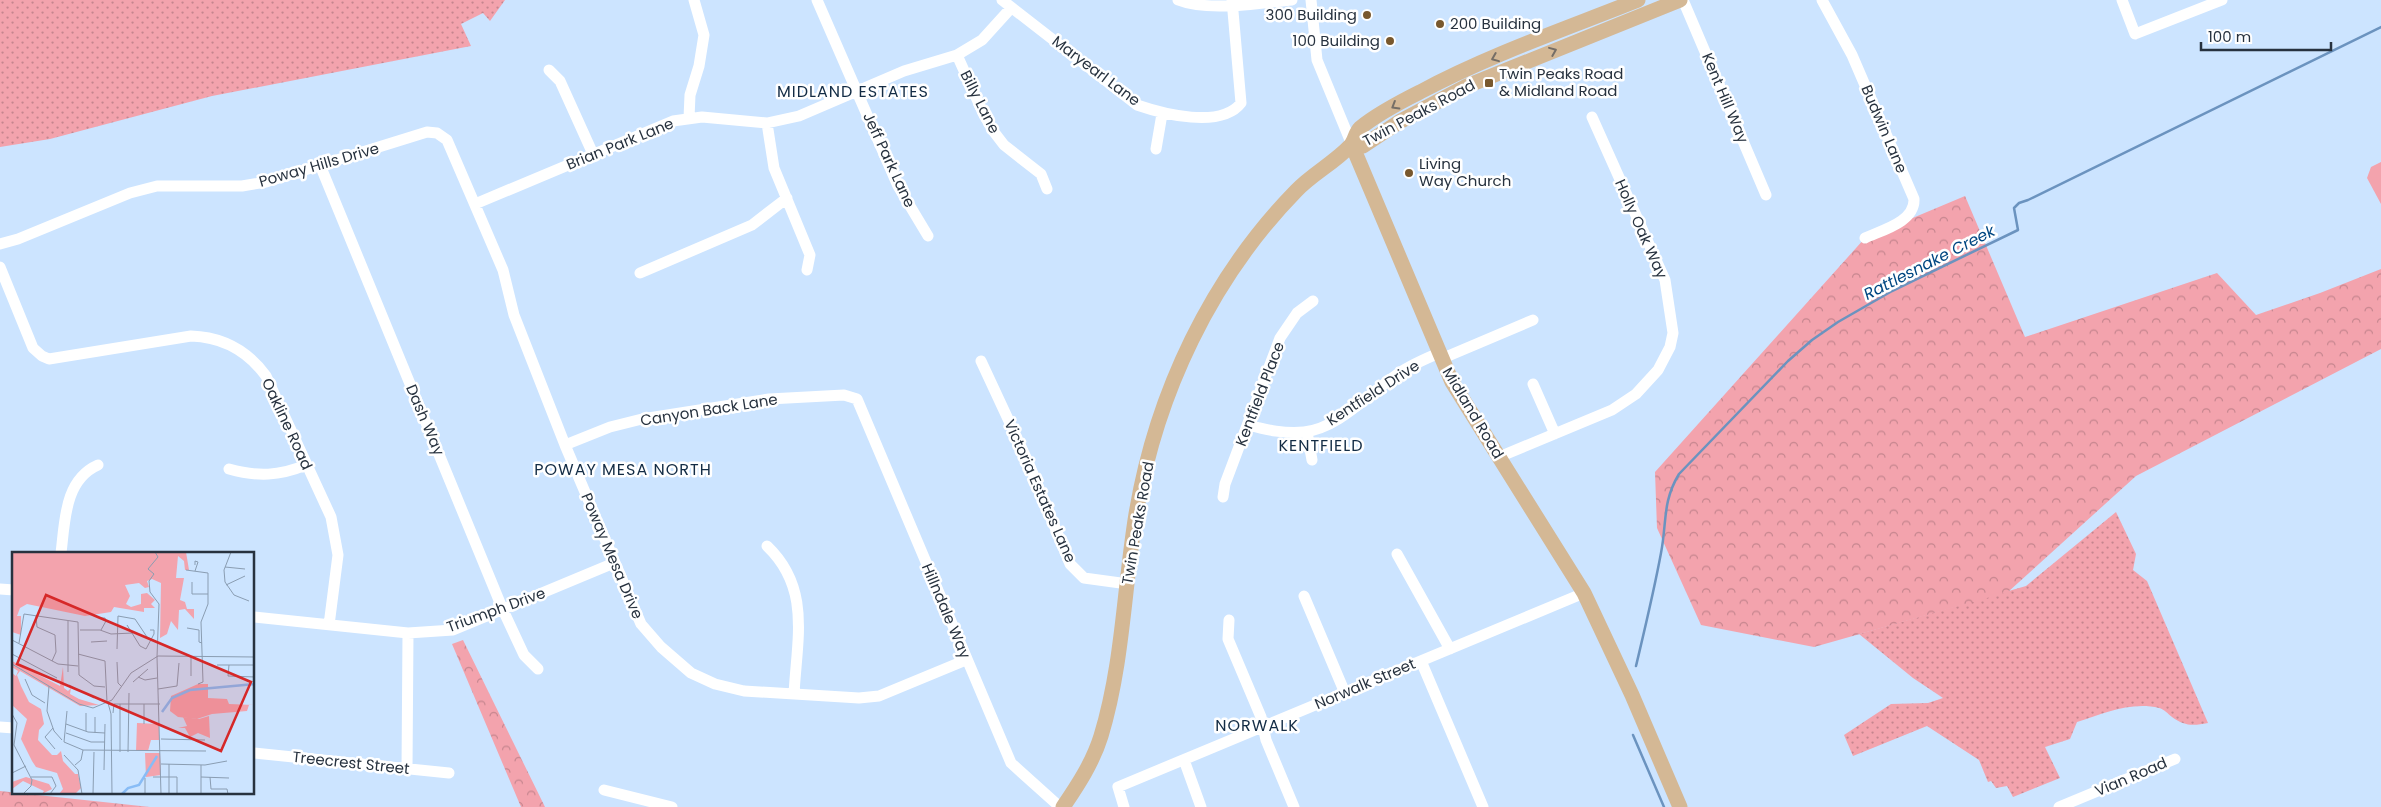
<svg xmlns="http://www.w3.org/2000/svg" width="2381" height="807" font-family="Poppins,sans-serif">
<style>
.grass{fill:url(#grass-dots)}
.forest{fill:url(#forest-crowns)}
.pitch{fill:#f3a3ad}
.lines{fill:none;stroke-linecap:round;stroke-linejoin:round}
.stream{stroke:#6b93bf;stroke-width:2.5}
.minor{stroke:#fff;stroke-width:11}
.major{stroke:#d4b895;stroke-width:15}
.oneway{stroke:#756e66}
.poi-dot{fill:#78582e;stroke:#fff;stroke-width:2}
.labels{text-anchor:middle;stroke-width:5;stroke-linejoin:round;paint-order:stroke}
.poi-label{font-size:15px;fill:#27323f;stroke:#fff;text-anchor:start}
.street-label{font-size:15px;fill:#27323f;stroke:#fff}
.neighbourhood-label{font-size:16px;letter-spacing:1px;fill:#132c45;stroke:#fff}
.water-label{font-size:16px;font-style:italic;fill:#004782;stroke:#fff}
.inset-river{fill:none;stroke:#88bcf6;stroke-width:2.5}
.inset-road{fill:none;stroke:#8a9db2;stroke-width:1}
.view{fill:#d62828;fill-opacity:0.15;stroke:#d62828;stroke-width:2.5}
.inset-edge{fill:none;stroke:#27323f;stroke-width:2.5}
</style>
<defs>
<pattern id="grass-dots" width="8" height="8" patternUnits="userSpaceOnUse" patternTransform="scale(1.25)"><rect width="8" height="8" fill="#f3a3ad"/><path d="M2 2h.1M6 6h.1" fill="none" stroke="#c5858e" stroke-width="1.8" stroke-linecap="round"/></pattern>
<pattern id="forest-crowns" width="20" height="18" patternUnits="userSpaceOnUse" patternTransform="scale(1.25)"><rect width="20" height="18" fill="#f3a3ad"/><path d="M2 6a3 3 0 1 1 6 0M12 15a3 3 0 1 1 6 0" fill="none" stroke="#c5858e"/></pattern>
</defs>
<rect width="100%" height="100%" fill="#cce4ff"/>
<path class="grass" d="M0,0H505L490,21L483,13L461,24L471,46L212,96L50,139L0,147Z
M2116,512L2136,554L2133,570L2147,581L2208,723C2193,726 2184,726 2172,717C2168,714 2164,709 2159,708C2131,701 2103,714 2077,722L2070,739L2045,747L2060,778L2013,797L2007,786L1996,788L1991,781L1988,782L1979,760L1927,726L1853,756L1844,735L1891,704L1928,703L1943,698L1913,678L1859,634L2026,586Z"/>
<path class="forest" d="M1965,196L2025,337L2217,273L2256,315L2320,293L2381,269V349L2136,476L2008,592L1814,647L1701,625L1657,528L1655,472L1865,238Z
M463,640L545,807H521L452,644Z
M0,791L150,807H0Z"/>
<path class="pitch" d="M2381,162V204L2367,178L2371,167Z"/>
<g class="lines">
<path class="stream" d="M1636,666C1645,628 1654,591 1661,553C1667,523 1662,502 1679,474L1788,361L1812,340L1838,322L1892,291L2018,230L2014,208L2019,203L2028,200L2381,27
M1633,735L1664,807"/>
<path class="minor" d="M817,0L898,186L928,236
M1002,0L1137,105C1163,114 1221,129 1241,103L1232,0
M1178,0C1208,12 1260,3 1292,0
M1311,0L1317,60L1352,145
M1683,0L1766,195
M1822,0L1852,55L1914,199C1915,222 1882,230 1865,238
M2122,0L2135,34L2222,0
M957,55L984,115L994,132L1004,145L1041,174L1047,189
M549,70L560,81L593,154
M689,118L690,95L699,66L704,35L694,0
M767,123L774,168L810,255L807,270
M1156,149L1162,114
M320,165L503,610L524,655L538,669
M475,204L673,121L702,117L767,123L799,116L904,71L957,55L982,40L1011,8
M0,244L18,239L130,193L157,186H242L266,182L427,132L437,133L447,140L503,270L514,315L565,445L641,624L661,647L691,673L715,684L744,691L859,698L879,696L966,660
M0,267L33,348L42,356L49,359L191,336C223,337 247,350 266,376L331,517L338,555L329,625
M640,273L752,225L787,198
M1441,359L1533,320
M981,361L1029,464L1070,564L1084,578L1128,584
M1533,384L1555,434
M1248,425C1267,430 1285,434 1304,432C1339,428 1367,395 1395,376C1408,366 1423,360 1439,353
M1307,432L1312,460
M565,445L610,427L642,419L769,399L844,395L857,399L1011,763L1060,807
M1499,457L1612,410L1636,394L1658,370L1670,347L1673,333L1665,280L1592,117
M229,469C258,477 279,476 306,465
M1223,497L1225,484L1280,338L1297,313L1313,301
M767,546C811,588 797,638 794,694
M61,553C65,522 64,480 98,465
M1397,554L1450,649
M0,589L14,590
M1304,596L1345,693
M254,617L408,633L453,630L614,563
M1229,620L1228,639L1261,717L1266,740L1294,807
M1421,661L1483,807
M0,727L14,728
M254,753L449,773
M1184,760L1201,807
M407,769L408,633
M604,790L672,807
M1124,807L1118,787L1584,593
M2059,807L2175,759"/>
<path class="major" d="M1352,145L1452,382L1584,593L1632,695L1680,807
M1352,145L1363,146L1399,122L1467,86L1680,0
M1063,807C1078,785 1093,762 1101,736C1123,664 1124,587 1136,514C1156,394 1211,278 1296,191C1312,174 1334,163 1350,146C1355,141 1355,133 1360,128C1377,114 1400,102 1420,92C1489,55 1565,29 1638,0"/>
</g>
<defs><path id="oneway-chevron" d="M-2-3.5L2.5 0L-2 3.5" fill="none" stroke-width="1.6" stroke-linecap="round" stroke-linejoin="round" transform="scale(1.25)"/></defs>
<g class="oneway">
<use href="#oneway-chevron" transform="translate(1553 51) rotate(-22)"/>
<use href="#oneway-chevron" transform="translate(1495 58) rotate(158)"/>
<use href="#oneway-chevron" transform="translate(1395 106) rotate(149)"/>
</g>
<g class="poi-dot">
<circle cx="1367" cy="15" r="5"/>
<circle cx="1440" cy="24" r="5"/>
<circle cx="1390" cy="41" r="5"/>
<rect x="1484" y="78" width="10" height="10" rx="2.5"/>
<circle cx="1409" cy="173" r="5"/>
</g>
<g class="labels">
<g class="poi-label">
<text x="1357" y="20" text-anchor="end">300 Building</text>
<text x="1450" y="29">200 Building</text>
<text x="1380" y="46" text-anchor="end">100 Building</text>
<text x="1499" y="79">Twin Peaks Road<tspan x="1499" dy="17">&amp; Midland Road</tspan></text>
<text x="1419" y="169">Living<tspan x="1419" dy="17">Way Church</tspan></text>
</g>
<g class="street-label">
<text transform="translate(1096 71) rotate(37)" y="5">Maryearl Lane</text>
<text transform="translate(1725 98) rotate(67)" y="5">Kent Hill Way</text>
<text transform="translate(980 102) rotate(63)" y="5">Billy Lane</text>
<text transform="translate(1419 113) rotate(-28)" y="5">Twin Peaks Road</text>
<text transform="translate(1884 129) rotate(67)" y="5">Budwin Lane</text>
<text transform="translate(620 144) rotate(-22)" y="5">Brian Park Lane</text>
<text transform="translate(889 160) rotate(65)" y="5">Jeff Park Lane</text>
<text transform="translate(319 165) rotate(-16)" y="5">Poway Hills Drive</text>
<text transform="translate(1641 229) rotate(66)" y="5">Holly Oak Way</text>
<text transform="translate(1373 393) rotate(-33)" y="5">Kentfield Drive</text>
<text transform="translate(1260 394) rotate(-69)" y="5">Kentfield Place</text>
<text transform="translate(709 410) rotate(-9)" y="5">Canyon Back Lane</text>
<text transform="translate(1473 413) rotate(59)" y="5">Midland Road</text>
<text transform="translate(425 420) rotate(67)" y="5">Dash Way</text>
<text transform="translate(287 424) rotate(65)" y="5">Oakline Road</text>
<text transform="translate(1040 491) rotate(66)" y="5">Victoria Estates Lane</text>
<text transform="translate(1138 523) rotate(-80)" y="5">Twin Peaks Road</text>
<text transform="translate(612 556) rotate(67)" y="5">Poway Mesa Drive</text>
<text transform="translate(496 610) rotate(-20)" y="5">Triumph Drive</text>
<text transform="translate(946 611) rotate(67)" y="5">Hillndale Way</text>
<text transform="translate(1365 684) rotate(-23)" y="5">Norwalk Street</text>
<text transform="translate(351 763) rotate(6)" y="5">Treecrest Street</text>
<text transform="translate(2131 777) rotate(-23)" y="5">Vian Road</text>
</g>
<g class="neighbourhood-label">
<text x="853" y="97">MIDLAND ESTATES</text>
<text x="1321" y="451">KENTFIELD</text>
<text x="623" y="475">POWAY MESA NORTH</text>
<text x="1257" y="731">NORWALK</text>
</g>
<g class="water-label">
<text transform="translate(1929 262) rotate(-27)" y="6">Rattlesnake Creek</text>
</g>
</g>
<g transform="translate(12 552)">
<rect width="242" height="242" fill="#cce4ff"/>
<path d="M0,0H174L177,18H173L172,9L166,4L164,26H172L168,48L173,50L175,57H182V67L173,57L167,58L166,78L159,69L155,82L148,86L149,31L140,27L135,29L137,35L133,36L127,31L113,33L118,44L114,52L119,55L129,52V42L135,41L143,48L139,52L143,56H132V60L102,55L99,60L73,64L15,52L8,56L5,64H9V83L0,80ZM0,134H9L17,150L29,157L32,172L27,178L26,188L40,203H45L49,199L51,209L63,222H66L69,236L63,242H47L51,237L45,221L24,215L20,209L9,187L15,167L0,153ZM197,164L198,186L186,181L178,185L173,176H166L175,174L171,165L187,167ZM125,171L147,172V188H139L136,199H124ZM133,201H148L149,223L134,225ZM14,225L37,232L40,237L30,242L32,239L11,229L0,237V230Z" fill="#f3a3ad"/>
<path d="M0,109L48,134L51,115L52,136L56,139L59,136L58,142L67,147L87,153L68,154L8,119L5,123L9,134H0V121L4,124L6,119L0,115ZM186,132H196V146L215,147L217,152L242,153H237L235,159L200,162L185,167L166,165L158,159L159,144Z" fill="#f3a3ad"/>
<path class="inset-river" d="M150,160L160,146L178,138L243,132M110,242L116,236L127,233L145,204"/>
<path class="inset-road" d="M143,0L146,5L136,17L142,22L137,29L138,40L147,52L145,105M219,0L212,18L213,30L222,43L237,49M183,13V9L186,10L183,19M213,15L233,17M174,18L196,21V52L189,70L191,130L186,132M180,30V42H196M214,33L233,24M24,64L25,75L43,83L44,100L40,109M89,66H93L94,69L89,78M56,69V120M115,73L128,94L134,97L142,82V78H138M175,76L187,78V90L190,91M68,78H88L99,82L121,81M0,88L46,112L66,114M79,90L95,89M7,91L12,62L66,70L67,123L82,134L93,135M105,97L106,64L123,67L135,85L147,91M0,102L45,126M66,102L93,109L95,150M145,105L149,242M179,105V124M105,110L106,131L109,134M0,112L67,152L81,156L100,148L119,121L146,104L243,105M205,113H243M217,113L216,124L243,125M126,125L133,128L145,126M13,127L20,143L33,151M121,130L136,117M57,133L82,146M37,134L35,159L42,179L50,188M146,137L165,134L167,111M96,151L99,162L100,242M108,152V200M132,152V172M55,159L52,190L71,198L194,199M101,161L102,152H148M0,162L5,171L2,193L20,228L19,234L11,242M54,172L76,180L93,181M41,176L33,185L43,197M74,179V161M54,181L79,190H93M83,181V165M149,187L193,188M116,200L117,141M52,203L66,218L70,242M149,212L193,213L215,209M157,212V242M63,213L69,208L71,198M189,213V242M92,218L93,172M0,221L14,214M19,225H40L44,234L38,242M141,225H165V242M189,225L217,226M198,225L199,237H215L216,242M133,226V242M81,242L82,200"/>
<path class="view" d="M34,43L239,130L209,199L5,112Z"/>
<rect width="242" height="242" class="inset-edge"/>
</g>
<path d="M2201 42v8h130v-8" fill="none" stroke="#27323f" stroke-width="2.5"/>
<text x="2208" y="42" font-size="15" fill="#27323f" stroke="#ffffff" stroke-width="4" paint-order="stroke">100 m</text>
</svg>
